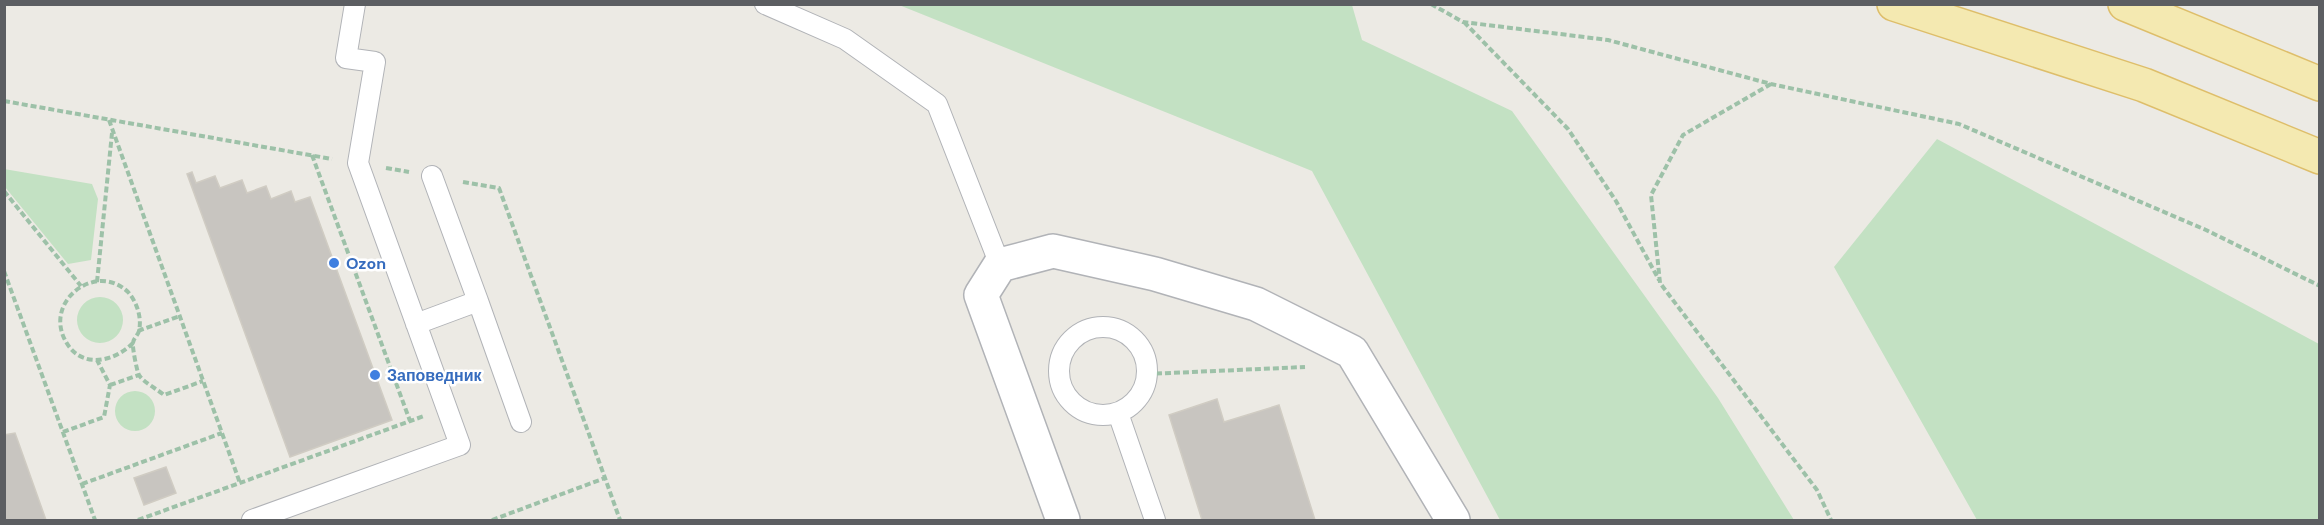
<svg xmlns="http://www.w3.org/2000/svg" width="2324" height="525" font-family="'DM Sans',sans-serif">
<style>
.green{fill:#c3e1c3}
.building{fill:#c8c5c0;stroke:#d0ccc3;stroke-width:1.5}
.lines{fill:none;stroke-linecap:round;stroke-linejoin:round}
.service-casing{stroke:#b1b3b7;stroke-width:22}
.minor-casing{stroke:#b1b3b7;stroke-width:36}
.primary-casing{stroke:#debe6a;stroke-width:36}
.path{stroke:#9dc1a8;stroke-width:4;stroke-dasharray:6 3;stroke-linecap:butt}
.service{stroke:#fff;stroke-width:20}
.minor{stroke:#fff;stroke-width:33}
.primary{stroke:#f4e9b1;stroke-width:33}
.shop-dot{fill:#3f7fe0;stroke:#fff;stroke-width:2}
.labels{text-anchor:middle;stroke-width:5;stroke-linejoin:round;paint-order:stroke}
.shop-label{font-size:16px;font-weight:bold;fill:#366cbe;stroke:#fff;text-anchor:start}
</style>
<rect width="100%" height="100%" fill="#eceae4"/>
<path class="green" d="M899,5H1352L1362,40L1512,111L1718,398L1794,520H1500L1312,171Z
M1937,139L2319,344V520H1977L1834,267Z
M4,169L92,184L98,199L91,260L68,264L5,187Z
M77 320a23 23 0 1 1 46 0a23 23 0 1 1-46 0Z
M115 411a20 20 0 1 1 40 0a20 20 0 1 1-40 0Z"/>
<path class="building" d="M192,172L196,183L215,176L220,188L242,180L247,193L266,186L271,199L291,191L295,202L310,197L392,420L290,457L187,174Z
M1217,399L1224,422L1279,405L1315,520H1202L1169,415Z
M15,433L19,444L46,520H4V435Z
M166,467L176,493L144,505L134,478Z"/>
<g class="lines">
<defs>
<path id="service" d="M765,4L845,39L937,104L1000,265
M432,176L478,301
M416,324L478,301L521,422
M1059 371a44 44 0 1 1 88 0a44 44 0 1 1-88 0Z
M1118,413L1155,520
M252,520L460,445L358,163L375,62L346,58L355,4"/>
<path id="minor" d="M1063,520L981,295L1000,265L1053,251L1155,274L1256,304L1352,352L1453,520"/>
<path id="primary" d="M1894,4L2144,85L2320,157
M2125,4L2320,84"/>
</defs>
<use href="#service" class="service-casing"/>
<use href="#minor" class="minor-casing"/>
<use href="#primary" class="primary-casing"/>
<path class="path" d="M1431,4L1463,22L1608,40L1771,84L1959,124L2206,230L2320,286
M1464,22L1568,129L1616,201L1659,280
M1771,84L1683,135L1651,195L1660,283L1817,490L1831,520
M4,101L332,159
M109,120L240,483
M312,155L410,421
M386,168L409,172
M463,182L499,188L605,478
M4,191L81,286
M4,271L95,520
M97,282L112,133
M138,331L180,316
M133,343C112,364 78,369 64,338C46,299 97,262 128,292C137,302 142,318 139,331C138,335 133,339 133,343C132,346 137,372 139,375C143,382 157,389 164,395L203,381
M1147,374L1305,367
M110,385L139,375
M63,432L104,417L110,385L97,360
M82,484L222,433
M138,520L424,416
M492,520L605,478L620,520"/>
<use href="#service" class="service"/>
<use href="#minor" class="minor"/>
<use href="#primary" class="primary"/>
</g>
<g class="shop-dot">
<circle cx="334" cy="263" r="6"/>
<circle cx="375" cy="375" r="6"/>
</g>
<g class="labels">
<g class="shop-label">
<text x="346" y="269">Ozon</text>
<text x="387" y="381">Заповедник</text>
</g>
</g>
<rect width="2324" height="525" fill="none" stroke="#5c5e62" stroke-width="12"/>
</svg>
